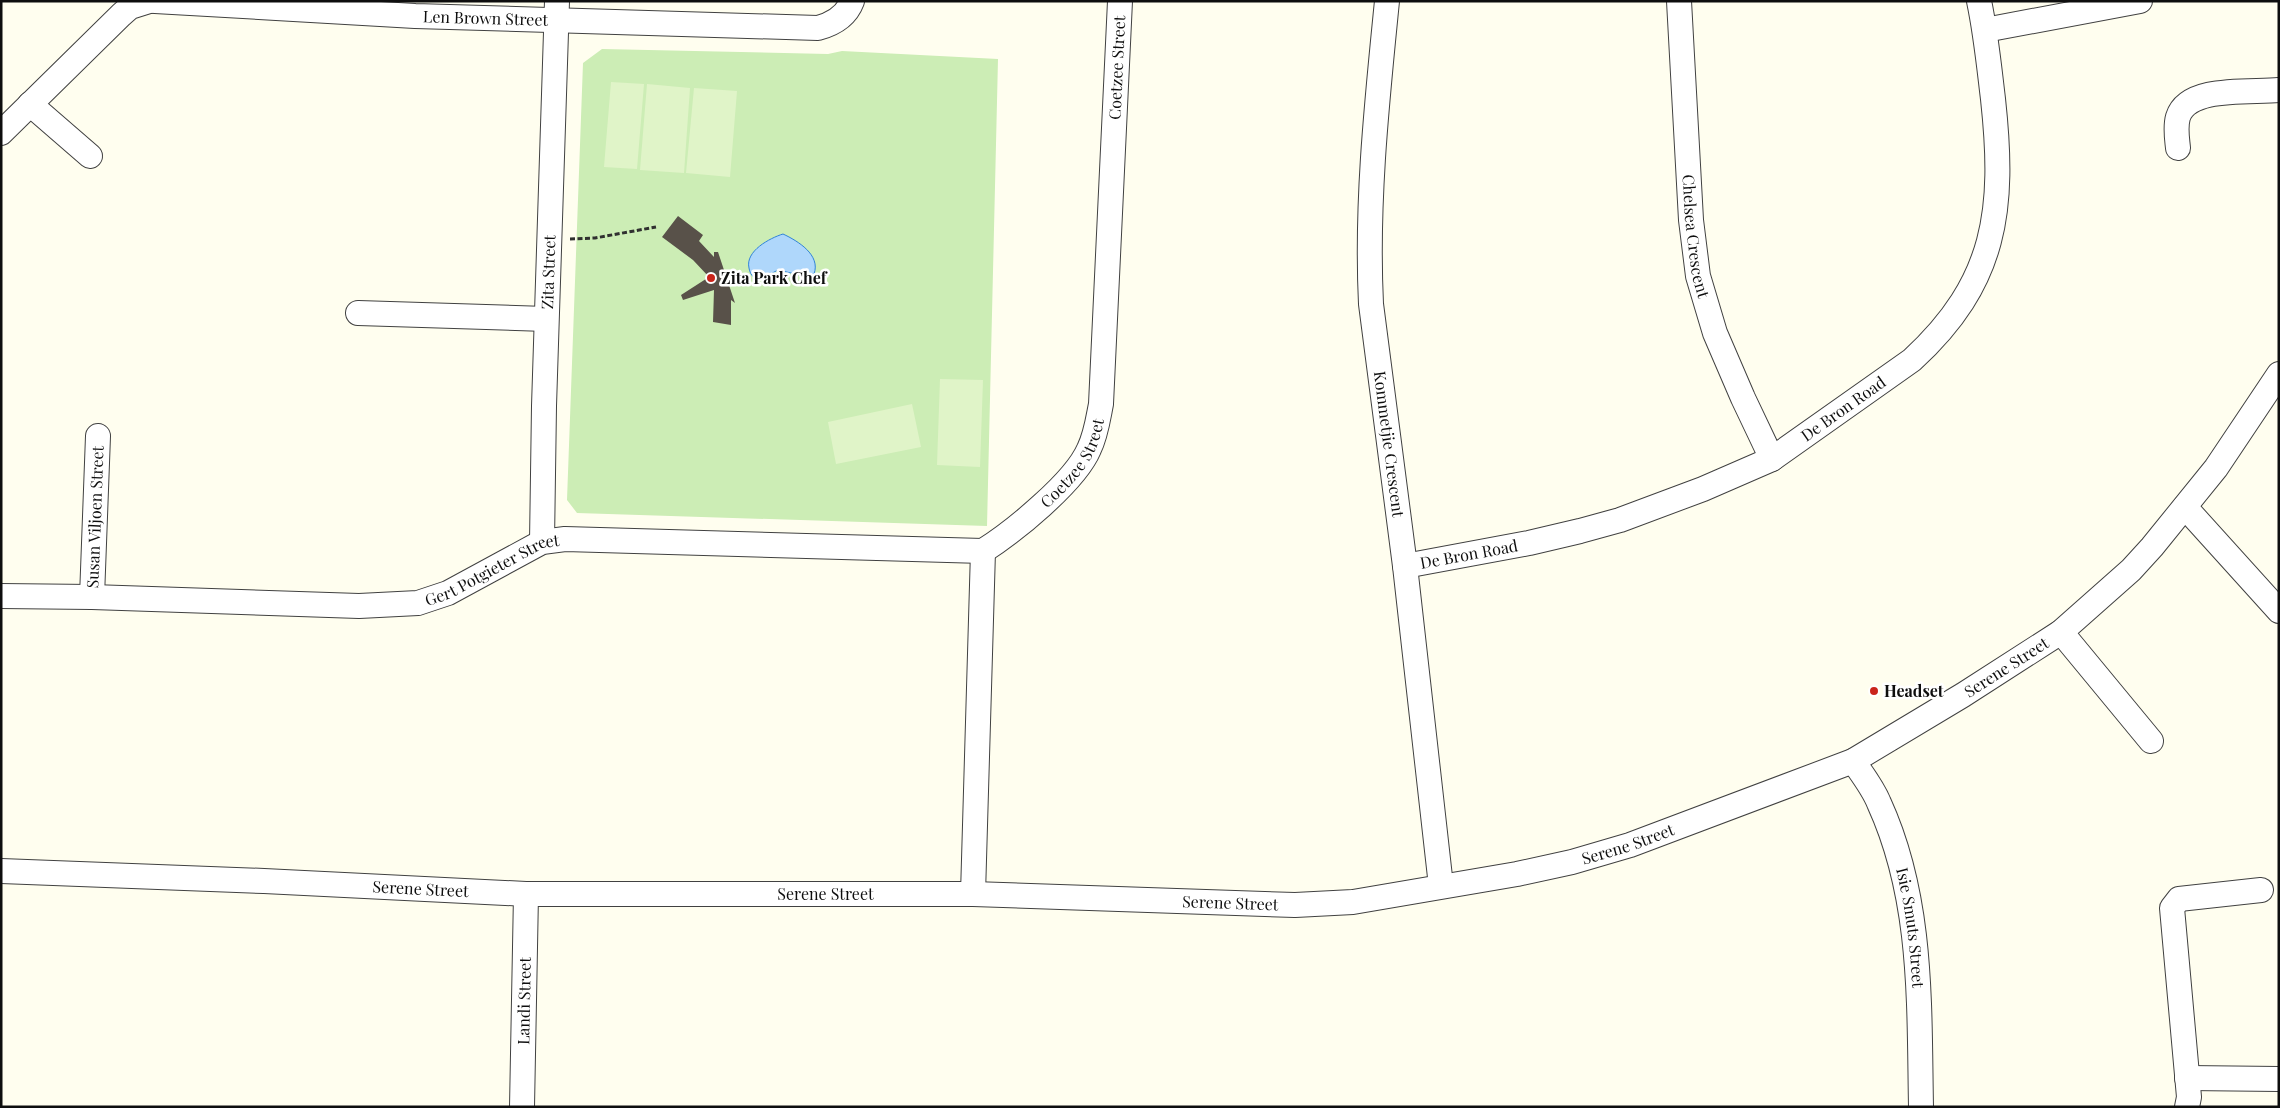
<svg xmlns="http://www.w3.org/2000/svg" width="2280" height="1108" font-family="'Playfair Display',serif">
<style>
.green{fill:#ccedb5}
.pitch{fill:#e0f4c8}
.water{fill:#afd7fb;stroke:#3083d9}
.building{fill:#585149}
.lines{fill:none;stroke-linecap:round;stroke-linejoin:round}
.minor-casing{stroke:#414141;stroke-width:26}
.path{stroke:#303030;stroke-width:3;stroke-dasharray:5 2.5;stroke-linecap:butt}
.minor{stroke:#fff;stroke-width:24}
.poi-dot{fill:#ca241a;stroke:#fff;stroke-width:2}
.labels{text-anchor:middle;stroke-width:5;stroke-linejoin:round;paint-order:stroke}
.street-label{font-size:16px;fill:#0e0e0e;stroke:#fff}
.poi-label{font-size:16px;font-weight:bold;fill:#0e0e0e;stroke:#fff;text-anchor:start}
</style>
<rect width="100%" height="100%" fill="#fffeef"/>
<path class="green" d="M602,49L828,54L842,51L998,59L987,526L577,513L567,500L583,63Z"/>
<path class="pitch" d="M611,82L644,84L637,169L604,167Z
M647,84L690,88L684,173L640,170Z
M694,88L737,91L730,177L686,173Z
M940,379L983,380L980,467L937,465Z
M912,404L921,447L836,464L828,422Z"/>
<path class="water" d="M783,234C798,241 821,255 814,274L804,276L778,270L759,280C753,278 750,274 749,268C745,251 770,238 783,234Z"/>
<path class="building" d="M678,216L703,235L699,241L714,257V252H718L735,303L731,300V325L713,322L714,290L683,300L681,295L709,277L693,260L662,237Z"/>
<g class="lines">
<defs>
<g id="minor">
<path id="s1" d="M155,1L415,16L818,28C833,24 846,17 852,1"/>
<path id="s2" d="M1387,1C1377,101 1366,203 1371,304L1405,566L1441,886"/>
<path id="s3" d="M1679,1L1691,220L1698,276L1715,333L1743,398L1772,459"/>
<path d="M1985,30L2140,1"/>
<path d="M30,104L90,156"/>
<path d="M1,133L121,15L130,7L149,1"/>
<path d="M2178,148C2177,138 2175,127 2178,117C2188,85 2252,93 2279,90"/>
<path d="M358,313L546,319"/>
<path d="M2185,507L2279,611"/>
<path id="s4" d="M542,542L544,406L557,1"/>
<path id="s5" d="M983,551C1013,532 1075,482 1089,449C1096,435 1098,419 1101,404L1120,1"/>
<path id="s6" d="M1405,566L1529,543L1580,531L1620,520L1703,489L1772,459L1912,360C1997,282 2005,209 1993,99C1989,66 1986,34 1979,1"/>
<path id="s7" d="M1,596L92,597L359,606L418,603L448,593L542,542L565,539L983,551"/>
<path id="s8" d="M92,597L98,436"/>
<path d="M2061,632L2151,741"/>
<path id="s9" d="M1853,761C1862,774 1873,788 1879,803C1923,899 1919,1004 1921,1107"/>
<path id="s10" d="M1,871L264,881L526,894H973L1295,905L1353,902L1517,874L1572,862L1630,845L1853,761L1963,695L2061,632L2131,570L2152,547L2216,468L2279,374"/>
<path d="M973,894L983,551"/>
<path d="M2187,1078L2279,1079"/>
<path id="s11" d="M522,1107L526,894"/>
<path d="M2187,1107L2189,1097L2172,908L2179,899L2261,890"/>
</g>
</defs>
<use href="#minor" class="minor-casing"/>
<path class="path" d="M570,239L595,238L656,227"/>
<use href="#minor" class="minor"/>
</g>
<g class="poi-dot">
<circle cx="711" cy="278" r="5"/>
<circle cx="1874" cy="691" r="5"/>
</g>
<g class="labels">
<g class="street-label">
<text dy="6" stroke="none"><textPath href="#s1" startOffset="331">Len Brown Street</textPath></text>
<text dy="6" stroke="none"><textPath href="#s5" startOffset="532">Coetzee Street</textPath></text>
<text dy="6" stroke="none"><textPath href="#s3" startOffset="236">Chelsea Crescent</textPath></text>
<text dy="6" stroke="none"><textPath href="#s4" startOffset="270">Zita Street</textPath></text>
<text dy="6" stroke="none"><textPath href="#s6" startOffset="471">De Bron Road</textPath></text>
<text dy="6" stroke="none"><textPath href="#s2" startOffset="445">Kommetjie Crescent</textPath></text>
<text dy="6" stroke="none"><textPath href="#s5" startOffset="128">Coetzee Street</textPath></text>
<text dy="6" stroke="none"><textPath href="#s8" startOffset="80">Susan Viljoen Street</textPath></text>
<text dy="6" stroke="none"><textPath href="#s6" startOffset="65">De Bron Road</textPath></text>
<text dy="6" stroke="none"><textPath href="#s7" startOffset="499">Gert Potgieter Street</textPath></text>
<text dy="6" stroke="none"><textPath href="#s10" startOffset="2054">Serene Street</textPath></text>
<text dy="6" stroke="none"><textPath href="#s10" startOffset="1634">Serene Street</textPath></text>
<text dy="6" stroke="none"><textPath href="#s10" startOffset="420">Serene Street</textPath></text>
<text dy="6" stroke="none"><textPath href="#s10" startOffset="825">Serene Street</textPath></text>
<text dy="6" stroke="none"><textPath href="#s10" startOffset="1230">Serene Street</textPath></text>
<text dy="6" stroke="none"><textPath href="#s9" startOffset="179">Isie Smuts Street</textPath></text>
<text dy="6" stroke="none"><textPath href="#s11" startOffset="106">Landi Street</textPath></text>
</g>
<g class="poi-label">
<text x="721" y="284">Zita Park Chef</text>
<text x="1884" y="697">Headset</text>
</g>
</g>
<rect width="2280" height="1108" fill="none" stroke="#0e0e0e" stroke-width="5"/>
</svg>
